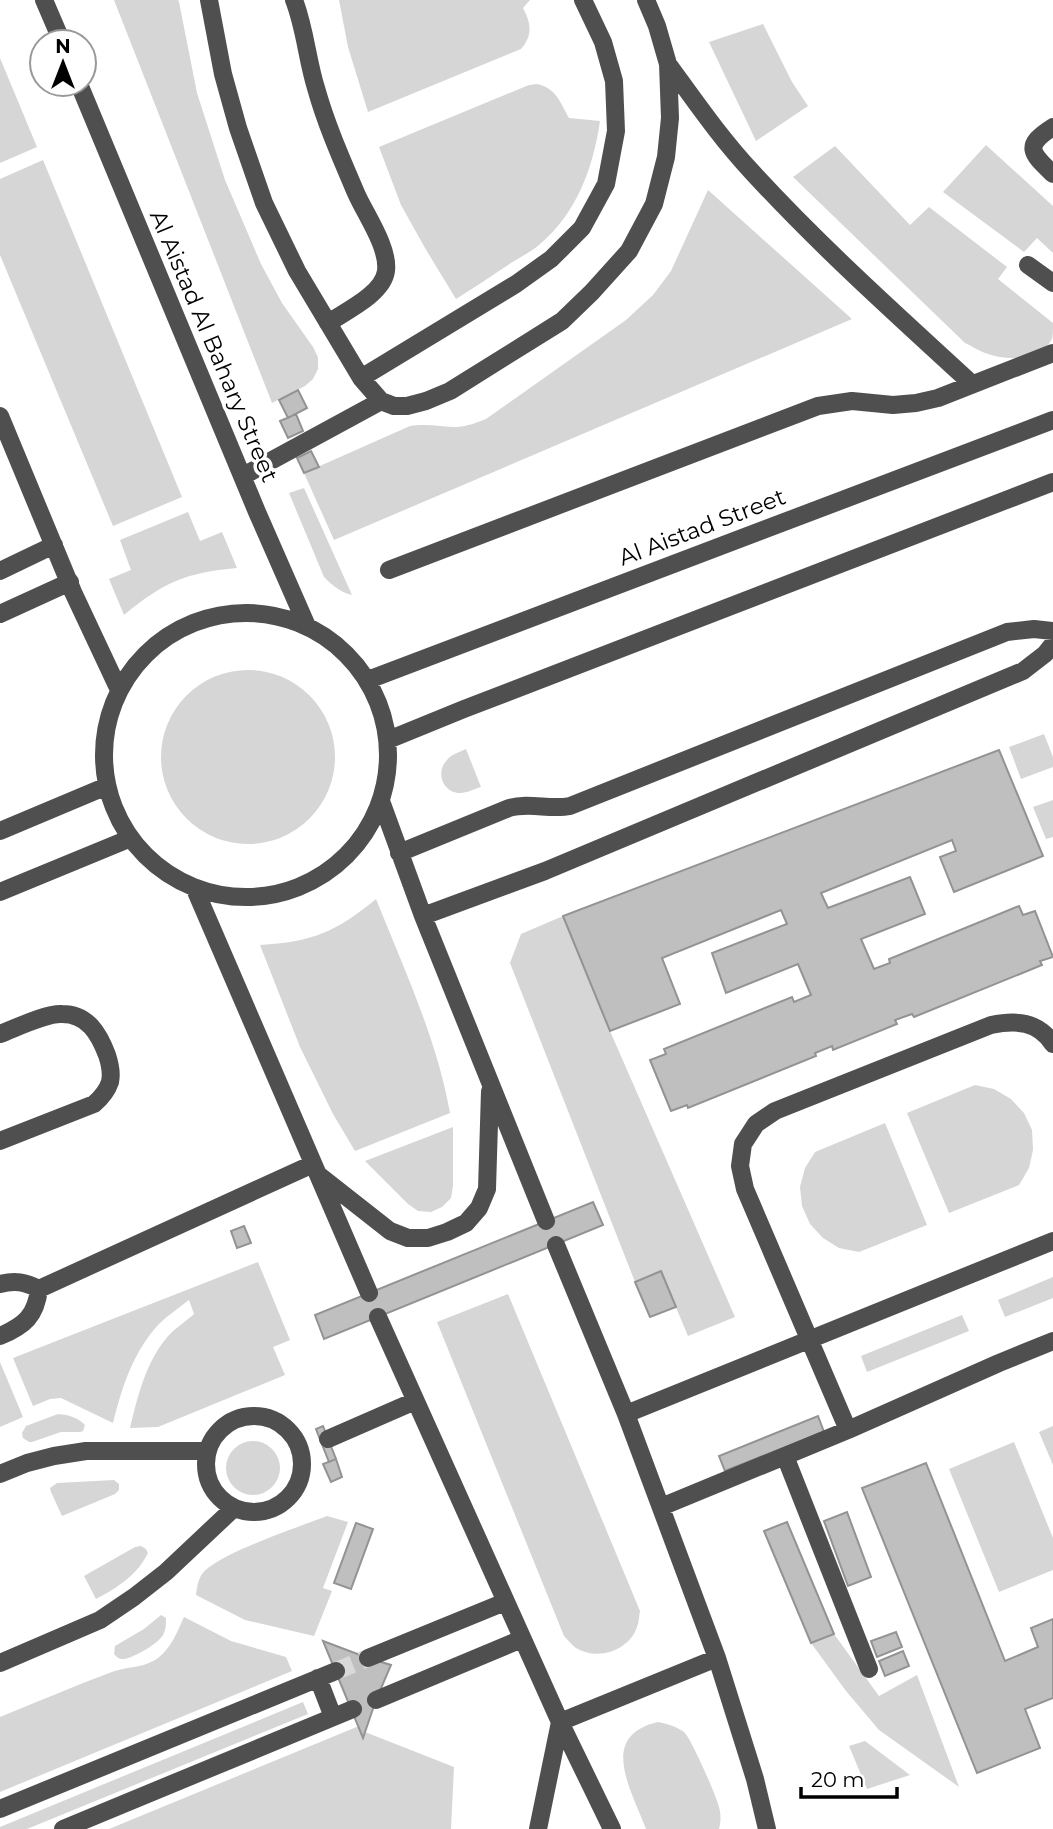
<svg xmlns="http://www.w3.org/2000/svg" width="1053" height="1829" font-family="Montserrat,sans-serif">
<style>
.green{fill:#d6d6d6}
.building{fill:#bfbfbf;stroke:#939393;stroke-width:2}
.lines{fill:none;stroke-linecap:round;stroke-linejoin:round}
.minor-tunnel{stroke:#d9d9d9;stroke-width:18;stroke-dasharray:18 9;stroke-linecap:butt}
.minor{stroke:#4f4f4f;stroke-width:18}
.labels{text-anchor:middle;stroke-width:7;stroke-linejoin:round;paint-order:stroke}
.street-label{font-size:23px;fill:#000;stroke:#fff}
</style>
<rect width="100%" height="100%" fill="#fff"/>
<path class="green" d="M114,0H178L179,2L197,93L225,180L261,264L282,303L313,347L318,357V369L313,379L305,386L272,403Z
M339,0H530L523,8C531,23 533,35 521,49L368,112L348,47Z
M763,24L792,82L808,106L756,141L709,42Z
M0,58L37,147L0,163Z
M537,84C556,88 560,102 569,118L600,121C593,168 577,213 539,245C531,252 520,257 511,263C493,275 475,287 456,299L425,248L401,205L379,147L529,85Z
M986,145L1053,206V253L1037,238L1024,252L943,192Z
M835,146L910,225L929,207L1007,267L998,279L1053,323C1053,328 1053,335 1052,339C1040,362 1006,361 985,353C979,351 972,346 965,343L793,177Z
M43,160L182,497L113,526L0,255V179Z
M708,190L852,319L334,540L304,473L410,426C427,423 441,427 457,427C468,426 476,423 486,419L626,320L653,295L671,271Z
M304,488L352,595C340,592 333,586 324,577L289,493Z
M188,512L200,541L222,532L237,568C185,573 164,582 124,615L109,579L131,570L120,540Z
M161 757a87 87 0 1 1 174 0a87 87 0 1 1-174 0Z
M1044,734L1053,757V767L1021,779L1009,747Z
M466,749L481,787C474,789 467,793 460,793C443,793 435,772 447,760C451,754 460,752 466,749Z
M1053,800V837L1046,839L1033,807Z
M376,899C404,969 437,1039 450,1113L355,1151L333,1114L300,1047L260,945C312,942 336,932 376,899Z
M563,916L610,1031L735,1317L688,1336L661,1272L635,1282L510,963L521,934Z
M975,1085L994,1089L1011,1099L1024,1113L1032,1130L1033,1150L1029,1168L1019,1185L949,1213L907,1113Z
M885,1123L927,1225L859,1252L839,1248L823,1238L810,1224L802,1206L800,1187L805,1168L815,1152Z
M453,1127V1186L451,1198L442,1207L431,1212L418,1211L408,1204L365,1161Z
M258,1262L290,1340L273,1347L285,1375L158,1427L130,1428C138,1395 147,1357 172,1332C179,1326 187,1320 194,1314L189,1300C179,1308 168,1315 159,1324C133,1352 122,1387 113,1423L61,1398L50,1399L33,1406L13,1358Z
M1053,1277V1298L1005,1317L998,1300Z
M508,1294L640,1611C639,1616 639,1623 637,1627C629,1651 597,1661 576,1648C572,1645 568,1640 564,1636L437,1322Z
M962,1315L969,1331L867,1372L861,1356Z
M0,1362L23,1417L0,1427Z
M58,1414C69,1415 77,1417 85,1425L83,1431L80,1432H61L32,1442H29L23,1438L22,1433L26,1426Z
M1053,1426V1465L1039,1432Z
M226 1468a27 27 0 1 1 54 0a27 27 0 1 1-54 0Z
M1014,1442L1053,1538V1570L999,1592L949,1469Z
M114,1480L119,1484V1490L115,1494L62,1516L51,1492L50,1488L57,1483Z
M327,1516L348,1522L323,1588L332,1591L314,1636L245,1620L196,1595C197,1587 198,1580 202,1574C217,1554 301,1526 327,1516Z
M141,1546L146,1549L148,1553C138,1574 116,1589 96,1599L84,1576L135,1547Z
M161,1615L166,1618C166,1624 166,1630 163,1635C158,1644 133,1658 124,1659C118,1659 117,1657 114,1654L115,1646L144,1629Z
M184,1617L231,1641L286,1657L292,1671L0,1792V1717C37,1702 74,1686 112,1672C128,1666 142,1669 158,1658C172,1647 177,1632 184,1617Z
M834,1634L879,1696L917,1675L959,1787L879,1730L846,1691L811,1643Z
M303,1702L308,1714L27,1829H0V1827Z
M658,1722C667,1724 676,1726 684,1732C692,1740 716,1795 719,1807C721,1815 721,1821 719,1829H646C632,1791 597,1736 658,1722Z
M359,1726L363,1737L365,1732L454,1767L451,1829H109Z
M865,1741L910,1775L867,1789L849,1746Z"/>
<path class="building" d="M298,390L307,408L288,418L279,400Z
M296,414L303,431L288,438L280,421Z
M311,451L319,467L304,473L297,458Z
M999,750L1043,856L954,892L940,857L956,851L952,840L821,893L828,908L910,877L925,914L861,939L874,969L890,963L889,959L1019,906L1023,915L1035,911L1053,957L1040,961L1042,965L914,1017L912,1014L895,1020L897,1024L833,1050L832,1046L815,1053L816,1056L688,1108L687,1105L671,1111L650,1060L666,1054L664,1049L792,997L794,1002L811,995L798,964L726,993L712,953L787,924L781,910L662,958L680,1004L610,1031L563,916Z
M593,1202L603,1225L324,1339L315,1315Z
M244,1226L251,1243L237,1248L231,1231Z
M661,1271L676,1307L650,1317L635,1282Z
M818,1416L824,1432L725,1471L719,1456Z
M323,1426L336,1459L329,1462L316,1429Z
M336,1459L342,1477L331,1482L323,1464Z
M926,1463L1005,1661L1038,1647L1031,1628L1053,1619V1698L1025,1709L1040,1748L977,1773L862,1488Z
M847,1512L871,1577L848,1586L824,1521Z
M787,1522L834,1634L811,1643L764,1531Z
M356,1523L373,1529L351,1589L334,1583Z
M896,1632L902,1647L877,1657L871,1641Z
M323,1641L368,1658L391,1665L376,1700L363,1738Z
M903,1651L909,1666L885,1676L879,1661Z"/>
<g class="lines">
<path class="minor-tunnel" d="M336,1671L368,1658"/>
<path class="minor" d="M44,0L62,42
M209,0L223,74L238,128L264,203L297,271L361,378L381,401L394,406H407L426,401L450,391L562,321L592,292L629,251L654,204L666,157L670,118L668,64L657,26L646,0
M294,0C305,28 307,59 316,88C326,124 341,158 356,193C365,214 389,247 386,271C383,294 346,311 328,323
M668,64C695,101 721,139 753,173C822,248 897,315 972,384
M79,84L257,512L307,626
M1053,127C1023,146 1031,153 1053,174
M1028,265L1053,283
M361,378L516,284L551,259L582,228L606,184L616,131L614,81L603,42L583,0
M0,416L73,592L119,690
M243,476L381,401
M389,570L818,406L852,401L893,405L916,403L938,398L1053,353
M0,571L54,545
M104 755a142 142 0 1 1 284 0a142 142 0 1 1-284 0Z
M0,614L70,582
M368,680L1053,420
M388,740L464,709L1053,482
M381,801L423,916L546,1221
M0,831L107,786
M399,853L509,808C529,802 550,810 570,806L1007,632L1034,629L1053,631
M194,887L369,1293
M0,892L131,838
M423,916L545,871L1023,671L1045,654L1053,644
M0,1034C16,1028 46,1013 62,1014C88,1014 99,1034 107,1055C110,1064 112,1073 110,1082C107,1091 101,1098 94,1104L0,1141
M320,1176L390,1231L408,1238H428L447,1232L466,1223L479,1208L487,1189L490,1091
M556,1245L626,1414L717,1658L755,1779L767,1829
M0,1284C15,1280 25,1282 39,1289
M39,1289L313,1164
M378,1317L560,1722L612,1829
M0,1336C24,1326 36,1316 39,1289
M626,1414L1053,1241
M206 1464a48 48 0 1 1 96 0a48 48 0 1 1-96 0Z
M848,1430L745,1189L740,1166L743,1144L756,1124L775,1111L991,1025C1016,1020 1038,1021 1053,1044
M328,1439L415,1401
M785,1456L869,1669
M0,1474L27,1463L54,1456L86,1451H206
M661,1507L848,1430L999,1363L1053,1341
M368,1658L505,1602
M0,1663L100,1620L134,1597L166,1572L234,1508
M318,1678L333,1717
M376,1700L522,1639
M0,1809L336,1671
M63,1829L353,1709
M538,1829L560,1722L717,1658"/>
</g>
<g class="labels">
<g class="street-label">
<text transform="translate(214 346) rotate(67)" y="8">Al Aistad Al Bahary Street</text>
<text transform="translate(702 527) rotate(-21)" y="8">Al Aistad Street</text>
</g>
</g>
<g transform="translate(63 63)"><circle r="33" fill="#ffffff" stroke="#999999" stroke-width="2"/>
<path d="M0-5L12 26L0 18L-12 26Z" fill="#000000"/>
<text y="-10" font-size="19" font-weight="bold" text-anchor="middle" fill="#000000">N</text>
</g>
<path d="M801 1787v10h96v-10" fill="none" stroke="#000000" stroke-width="3.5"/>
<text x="811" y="1787" font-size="21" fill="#000000" stroke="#ffffff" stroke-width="5" paint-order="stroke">20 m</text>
</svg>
